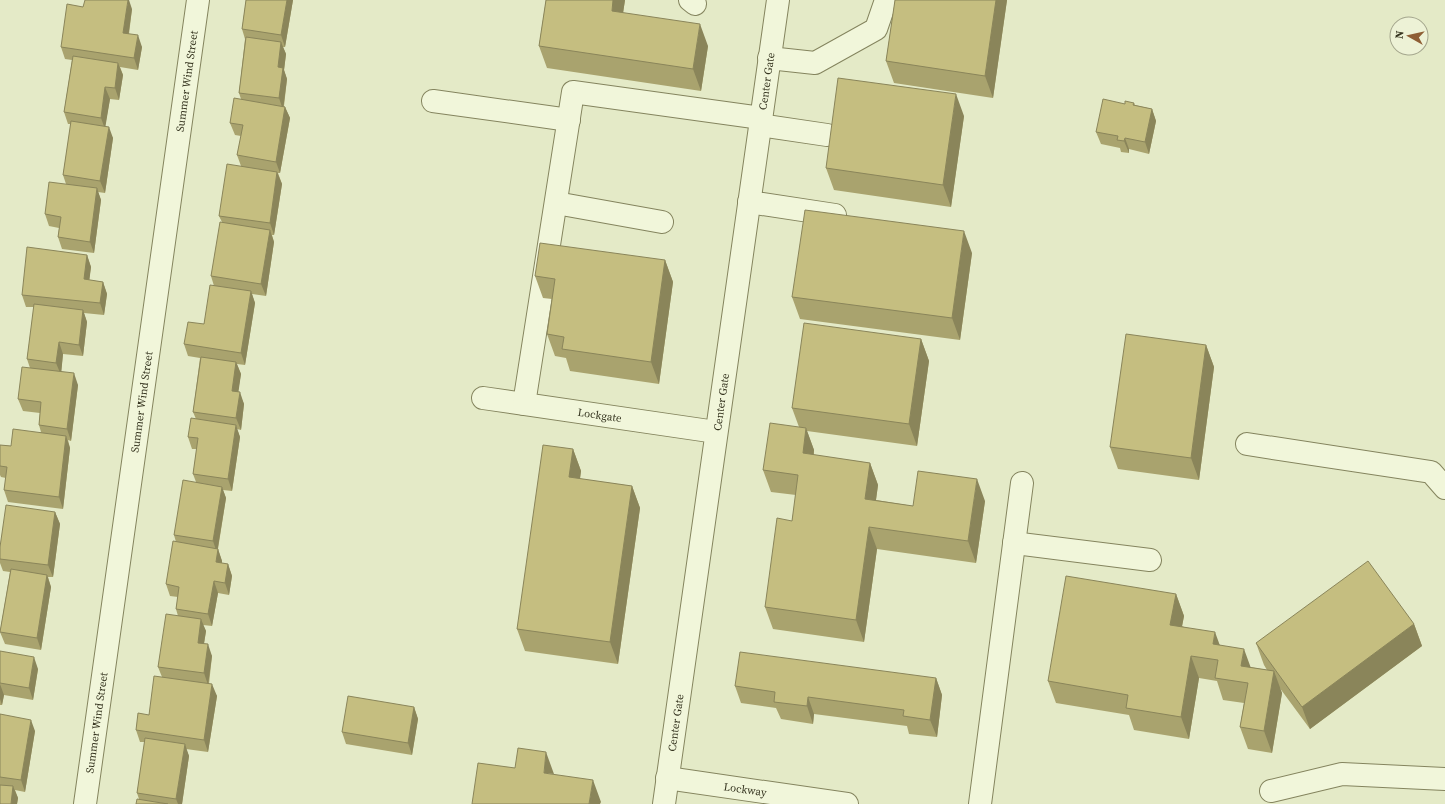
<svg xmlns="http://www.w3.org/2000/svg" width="1445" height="804" font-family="'Source Serif 4',serif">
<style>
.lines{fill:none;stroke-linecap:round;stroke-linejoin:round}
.minor-casing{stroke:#84845e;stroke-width:24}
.minor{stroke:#f1f6da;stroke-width:22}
.wall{fill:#a9a36e}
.shaded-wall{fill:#8a855a}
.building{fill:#c5be80;stroke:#8a855a}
.labels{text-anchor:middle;stroke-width:4;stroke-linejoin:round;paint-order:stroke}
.street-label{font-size:11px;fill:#363520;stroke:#edf2d6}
</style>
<rect width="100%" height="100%" fill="#e4eac7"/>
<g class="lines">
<defs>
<g id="minor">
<path d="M690,0L695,4"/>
<path d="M769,58L815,63L876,29L886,0"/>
<path d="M433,101L569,120"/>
<path d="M760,125L827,135"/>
<path d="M749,202L835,215"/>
<path d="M556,203L662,222"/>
<path id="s1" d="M483,398L716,432"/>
<path d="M524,404L573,92L761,118"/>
<path d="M1247,444L1431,472L1445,488"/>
<path d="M1014,543L1150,560"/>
<path id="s2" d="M667,778L847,804"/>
<path d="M1271,791L1342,774L1445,779"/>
<path id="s3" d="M85,804L198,0"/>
<path id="s4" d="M664,804L778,0"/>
<path d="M980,804L1022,483"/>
</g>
</defs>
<use href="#minor" class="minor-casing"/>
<use href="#minor" class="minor"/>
</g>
<path class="wall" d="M246,0H293L285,47H283L286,54L284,70L287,79L284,106L285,107L290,118L280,173H278L282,184L274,235H272L274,242L266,296L252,294L255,303L245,365L237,364L241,374L238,391L244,404L241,430L237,429L240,437L232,491L223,490L226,498L218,549L222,561V563L228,564L232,576L229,595L218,593L212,626L203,625L206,631L204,644L212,656L209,684L217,696L208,752L186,749L189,756L182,804H136L139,799L137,793L145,742H140L136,730L149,715L162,677L158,667L178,616L176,609L178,597L170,596L166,584L176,542L174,535L196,482L193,474L197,449H192L188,437L196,419L193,412L200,358L188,356L184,344L204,324L214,286L211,276L222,222L219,216L241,166L237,155L241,136L235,135L230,123L241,99L239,93L245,39L242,29Z
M546,0H625L623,13L708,46L701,91L547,68L539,46Z
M895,0H1007L993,98L894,83L886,61Z
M83,7L132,9L129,34L142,47L138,70L120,67L123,75L119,100L110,99L105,126L113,138L105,193L98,192L101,200L94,253L62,249L58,237L59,228L49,226L45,214L66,184L63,175L71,124H68L64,112L72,60L65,59L61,47Z
M1134,103L1135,105L1152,109L1156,121L1149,154L1129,149V153L1121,152L1120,148L1101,144L1096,132L1125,104Z
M964,116L951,207L834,190L826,168Z
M972,253L960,340L800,319L792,297Z
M87,255L91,267L89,280L103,282L107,294L104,315L84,313L87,322L83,356L63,354L61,372L78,385L71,441L68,440L70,448L63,509L8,502L4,490L6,478L1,477L0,475V445L11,446L41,432L39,425L40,413L23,411L18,399L30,368L27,359L34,307H26L22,295Z
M665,260L673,282L659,384L570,371L566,358L555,356L547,334L552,299L543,298L535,276Z
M921,339L929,361L917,446L807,431L814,450V455L870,463L878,485L876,500L913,506L985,501L976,563L877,549L864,642L773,629L765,607L792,521L796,495L771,492L763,470L799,427L792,408Z
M1206,345L1214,367L1199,480L1118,469L1110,447Z
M573,449L581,471L580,479L632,486L640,508L618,664L525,651L517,629Z
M55,512L60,524L53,577H48L51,587L41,650L5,644L0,632L10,572L3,571L0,563V547Z
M1176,594L1184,616L1182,626L1220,645L1250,667L1267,670L1264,665L1256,643L1414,624L1422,646L1310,729L1279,687L1282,693L1272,753L1248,749L1240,727L1244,703L1223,700L1217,681L1199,678L1189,739L1134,730L1129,715L1056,703L1048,681Z
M0,651L38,669L33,700L4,695L2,705H0Z
M936,678L942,695L937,737L909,734L907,726L814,714L813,724L781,719L776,708L741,703L735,686Z
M414,707L418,719L412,755L346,744L342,732Z
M0,714L35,731L25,792L15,790L18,798L17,804H0Z"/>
<path class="shaded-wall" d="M128,0H129L132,9L127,45L123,33Z
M287,0H293L285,47L281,35Z
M613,0H625L620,33L612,11Z
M996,0H1007L993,98L985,76Z
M700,24L708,46L701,91L693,69Z
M138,35L142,47L138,70L134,58Z
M281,42L286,54L284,70L287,79L283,110L279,98L278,67Z
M118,63L123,75L119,100L115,88Z
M105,87L110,99L105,129L101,118Z
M956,94L964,116L951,207L943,185Z
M285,107L290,118L280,173L276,162Z
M1152,109L1156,121L1149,154L1145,142Z
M109,127L113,138L105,193L100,181Z
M1125,138L1129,149V153L1124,141Z
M277,172L282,184L274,235L270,223Z
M97,188L101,200L94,253L90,242Z
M270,230L274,242L266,296L261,284Z
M964,231L972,253L960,340L952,318Z
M87,255L91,267L88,291L84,279Z
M665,260L673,282L659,384L651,362Z
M103,282L107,294L104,315L100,303Z
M251,291L255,303L245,365L241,353Z
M83,310L87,322L83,356L79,345Z
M921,339L929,361L917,446L909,424Z
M59,342L63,354L61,375L56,363Z
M1206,345L1214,367L1199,480L1191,458Z
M236,362L241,374L237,402L232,391Z
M74,373L78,385L71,441L67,429Z
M240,392L244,404L241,430L236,418Z
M236,425L240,437L232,491L228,479Z
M806,428L814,450L811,475L803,453Z
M66,436L70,448L63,509L59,497Z
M573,449L581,471L577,499L569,477Z
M870,463L878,485L873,521L865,499Z
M977,479L985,501L976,563L968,541Z
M632,486L640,508L618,664L610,642Z
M222,487L226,498L217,553L213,541Z
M55,512L60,524L53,577L48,565Z
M869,527L877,549L864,642L856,620Z
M218,549L222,561L220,574L216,562Z
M228,564L232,576L229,595L225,583Z
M47,575L51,587L41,650L37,638Z
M214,581L218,593L212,626L208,614Z
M1176,594L1184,616L1178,647L1170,625Z
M201,619L206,631L202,655L198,643Z
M1414,624L1422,646L1310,729L1302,707Z
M1215,632L1223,654L1213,644Z
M208,644L212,656L208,685L204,673Z
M1244,649L1252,671L1241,666Z
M1191,656L1199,678L1189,739L1181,717Z
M34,657L38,669L33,700L29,688Z
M1274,671L1282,693L1272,753L1264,731Z
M936,678L942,695L937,737L930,720Z
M0,684L4,695L2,705L0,699Z
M212,684L217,696L208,752L204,740Z
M808,697L814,714L813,724L807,706Z
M414,707L418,719L412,755L408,743Z
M31,720L35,731L25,792L21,780Z
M185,744L189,756L182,804H178L176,799Z
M546,752L554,774L544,773Z
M593,780L601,802L600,804H589Z
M13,786L18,798L17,804H11Z"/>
<path class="building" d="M85,0H128L123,33L138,35L134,58L61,47L67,4L83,7Z
M246,0H287L281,35L242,29Z
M546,0H613L612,11L700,24L693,69L539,46Z
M895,0H996L985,76L886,61Z
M246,37L281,42L278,67L283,68L279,98L239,93Z
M73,56L118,63L115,88L105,87L101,118L64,112Z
M838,78L956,94L943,185L826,168Z
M234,98L285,107L276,162L237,155L243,125L230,123Z
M1103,99L1125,104V101L1134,103L1133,105L1152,109L1145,142L1125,138L1124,141L1117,140L1118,136L1096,132Z
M71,121L109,127L100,181L63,175Z
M227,164L277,172L270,223L219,216Z
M49,182L97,188L90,242L58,237L61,217L45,214Z
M805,210L964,231L952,318L792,297Z
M220,222L270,230L261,284L211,276Z
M540,243L665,260L651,362L562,349L564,337L547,334L555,279L535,276Z
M27,247L87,255L84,279L103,282L100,303L22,295Z
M210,285L251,291L241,353L184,344L188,322L204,324Z
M34,304L83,310L79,345L59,342L56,363L27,359Z
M804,323L921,339L909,424L792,408Z
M1126,334L1206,345L1191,458L1110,447Z
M201,357L236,362L232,391L240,392L236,418L193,412Z
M22,367L74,373L67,429L39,425L41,402L18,399Z
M191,418L236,425L228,479L193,474L198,438L188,437Z
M770,423L806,428L803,453L870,463L865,499L913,506L918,471L977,479L968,541L869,527L856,620L765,607L777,518L792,521L798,475L763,470Z
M13,429L66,436L59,497L4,490L7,467L0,466V445L11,446Z
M543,445L573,449L569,477L632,486L610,642L517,629Z
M183,480L222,487L213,541L174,535Z
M6,505L55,512L48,565L0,559V547Z
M173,541L218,549L216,562L228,564L225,583L214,581L208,614L176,609L179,587L166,584Z
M1368,561L1414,624L1302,707L1256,643Z
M11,569L47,575L37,638L0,632Z
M1066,576L1176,594L1170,625L1215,632L1213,644L1244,649L1241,666L1274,671L1264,731L1240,727L1248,683L1215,678L1218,660L1191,656L1181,717L1126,708L1128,695L1048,681Z
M166,614L201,619L198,643L208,644L204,673L158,667Z
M0,651L34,657L29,688L0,683Z
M740,652L936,678L930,720L903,716L904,710L808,697L807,706L774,702L775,692L735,686Z
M154,676L212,684L204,740L136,730L138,713L149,715Z
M348,696L414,707L408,743L342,732Z
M0,714L31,720L21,780L0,777Z
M145,738L185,744L176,799L137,793Z
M518,748L546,752L544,773L593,780L589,804H472L478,763L515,768Z
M0,785L13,786L11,804H0Z
M137,799L168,804H136Z"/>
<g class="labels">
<g class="street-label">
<text dy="4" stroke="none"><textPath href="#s3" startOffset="730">Summer Wind Street</textPath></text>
<text dy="4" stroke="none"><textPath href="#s4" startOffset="730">Center Gate</textPath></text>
<text dy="4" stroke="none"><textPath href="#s3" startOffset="406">Summer Wind Street</textPath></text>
<text dy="4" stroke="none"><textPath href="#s4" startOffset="406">Center Gate</textPath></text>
<text dy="4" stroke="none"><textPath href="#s1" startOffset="118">Lockgate</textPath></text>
<text dy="4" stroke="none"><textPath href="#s3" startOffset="82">Summer Wind Street</textPath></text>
<text dy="4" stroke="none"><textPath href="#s4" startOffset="82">Center Gate</textPath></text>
<text dy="4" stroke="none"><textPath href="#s2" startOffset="79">Lockway</textPath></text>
</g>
</g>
<g transform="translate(1409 36) rotate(278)"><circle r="19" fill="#edf2d6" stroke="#a4a68d"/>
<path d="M0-3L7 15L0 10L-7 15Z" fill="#8e5e34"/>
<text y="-6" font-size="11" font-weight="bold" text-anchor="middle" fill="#363520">N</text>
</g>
</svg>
